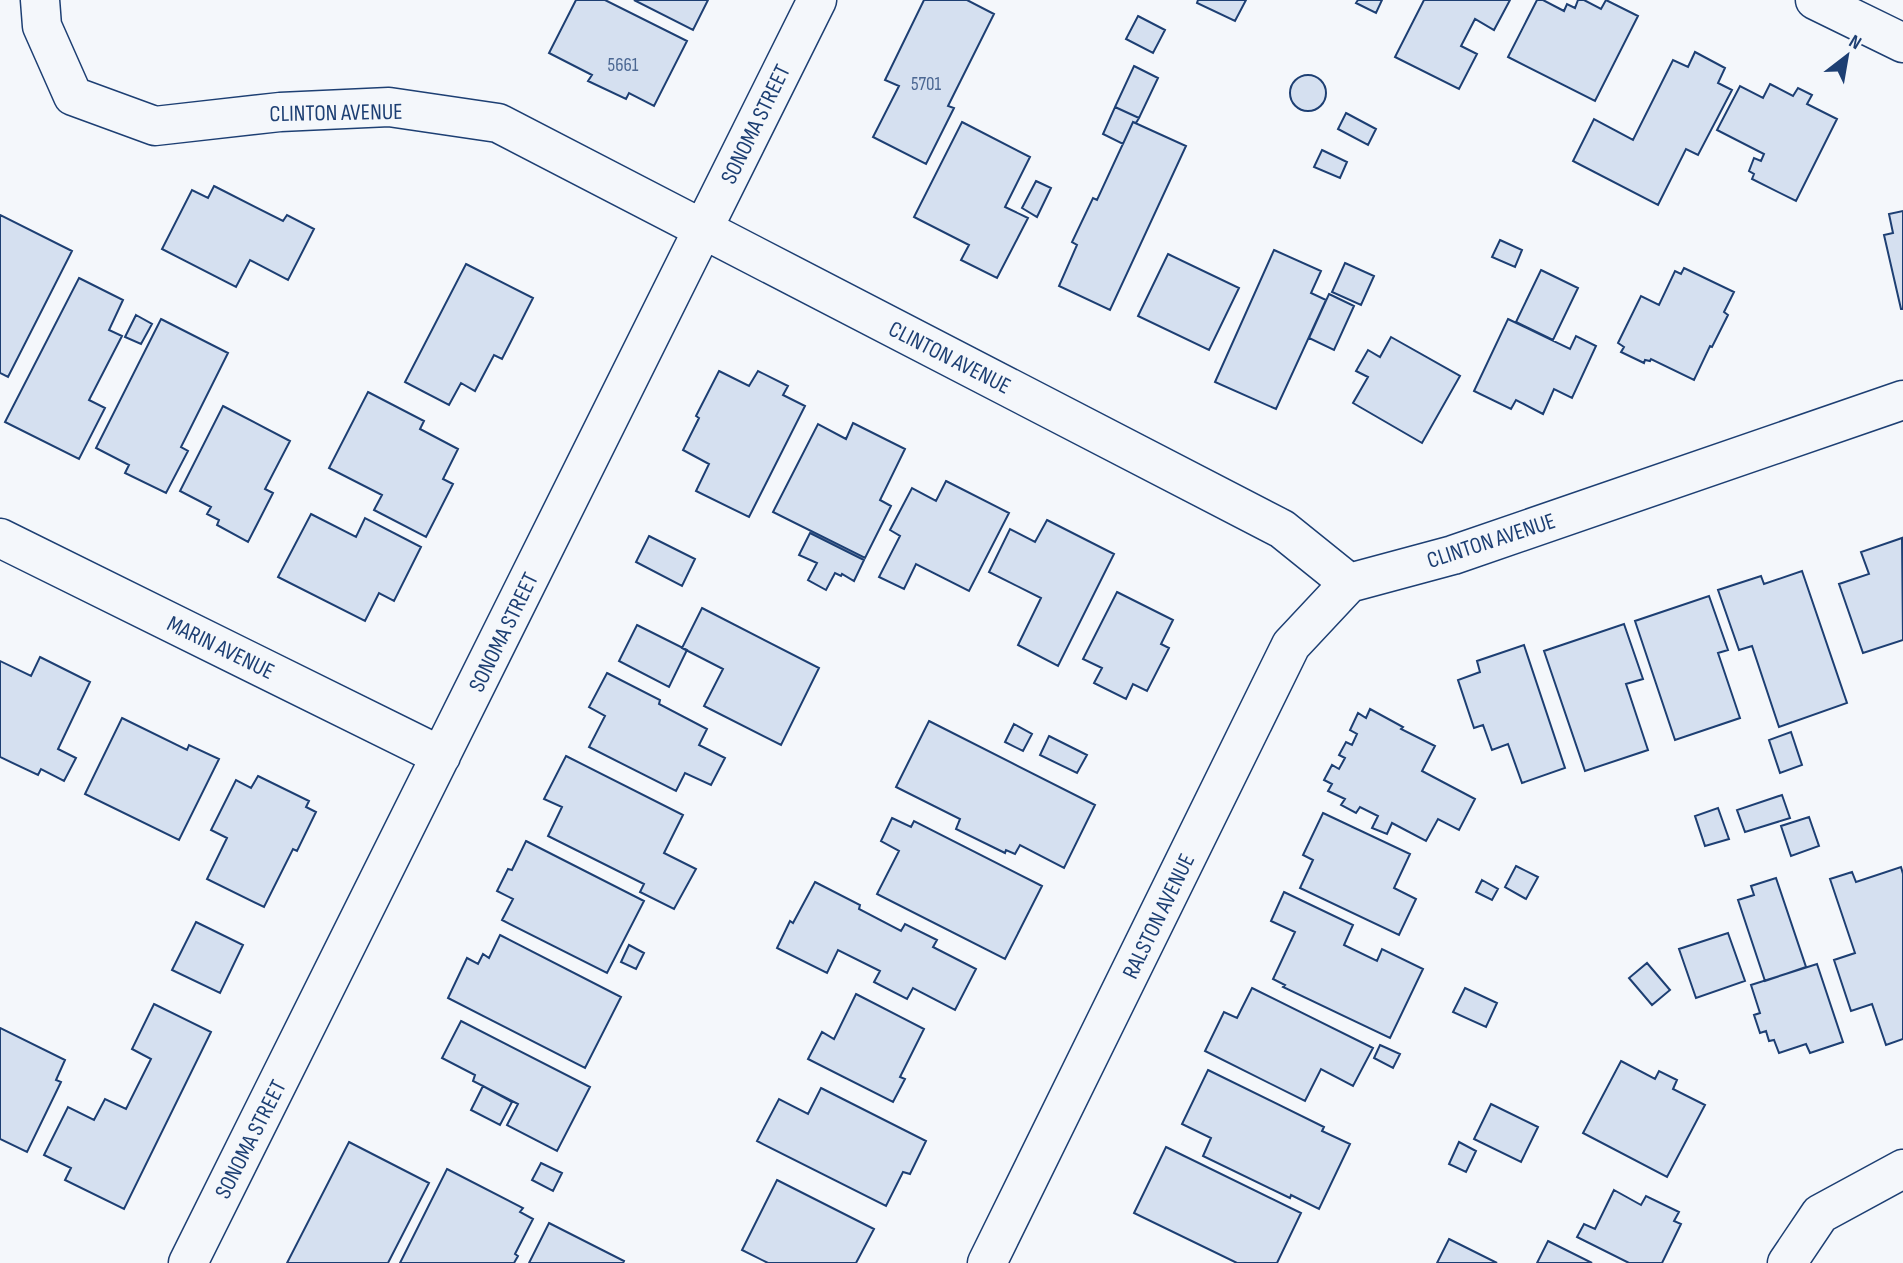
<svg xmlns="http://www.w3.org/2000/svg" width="1903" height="1263" font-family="'Sofia Sans Condensed',sans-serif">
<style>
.building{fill:#d5e0f0;stroke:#1d3f73;stroke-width:2}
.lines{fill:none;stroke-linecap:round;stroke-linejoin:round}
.minor-casing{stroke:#1d3f73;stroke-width:41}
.minor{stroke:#f4f7fb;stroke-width:38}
.labels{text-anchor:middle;stroke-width:5;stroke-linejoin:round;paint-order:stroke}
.number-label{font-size:19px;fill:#4b6792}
.street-label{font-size:23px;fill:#1d3f73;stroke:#f4f7fb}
</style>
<rect width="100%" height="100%" fill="#f4f7fb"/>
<path class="building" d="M576,0H605L687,41L654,106L629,93L626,99L588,81L592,75L549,53Z
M634,0H708L693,30Z
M924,0H967L994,14L948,106L954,108L926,164L873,137L899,86L885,80Z
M1198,0H1246L1235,21L1197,3Z
M1358,0H1382L1376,13L1356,3Z
M1424,0H1510L1494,30L1475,19L1461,46L1477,54L1459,89L1395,57Z
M1537,0H1543L1564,11L1567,4L1575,8L1578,0H1584L1601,9L1606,0L1638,16L1595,101L1508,57Z
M1138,16L1165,30L1153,53L1126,39Z
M1695,52L1725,68L1718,83L1732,90L1698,155L1686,149L1658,205L1573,161L1594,119L1633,140L1673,60L1688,67Z
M1134,66L1158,78L1139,118L1115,107Z
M1290 93a18 18 0 1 1 36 0a18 18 0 1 1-36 0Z
M1770,84L1793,96L1798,88L1812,95L1807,104L1837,119L1796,201L1752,179L1754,174L1749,171L1754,158L1761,161L1764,154L1717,130L1740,86L1763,98Z
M1115,107L1139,118L1136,123L1133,122L1123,144L1103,134Z
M1346,113L1376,129L1368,145L1338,129Z
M962,122L1030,157L1005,207L1028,218L997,278L961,260L969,245L914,217Z
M1133,122L1186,146L1110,310L1059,286L1077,245L1072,242L1093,198L1097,200Z
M1322,150L1347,162L1340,178L1314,167Z
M1036,181L1051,188L1037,217L1022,208Z
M214,186L283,221L287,215L314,229L288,280L250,260L236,287L162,249L192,190L208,198Z
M1903,211V309H1901L1884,235L1893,233L1889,214Z
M0,215L72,251L8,377L0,373Z
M1500,240L1522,250L1515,267L1492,257Z
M1274,250L1321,271L1311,293L1326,300L1276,409L1215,382Z
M1168,254L1239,288L1209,350L1138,316Z
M1345,263L1374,276L1361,305L1332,292Z
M466,264L533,298L502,359L494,355L475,391L461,383L449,405L405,382Z
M1684,268L1734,292L1724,312L1728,315L1712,347L1710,346L1694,380L1651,359L1650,361L1645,360L1644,363L1621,352L1624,347L1618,343L1641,296L1659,305L1675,271L1681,274Z
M1541,270L1578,288L1553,340L1516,322Z
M79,278L123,300L109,330L122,336L89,400L105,408L79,459L5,422Z
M1329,294L1354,306L1334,350L1309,338Z
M136,315L152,324L141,344L125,337Z
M161,319L228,353L181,447L188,451L166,493L125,473L129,465L96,448Z
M1508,319L1570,349L1576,336L1596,346L1572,398L1554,389L1543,414L1516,400L1511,409L1474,391Z
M1391,337L1460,376L1422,443L1353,403L1368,377L1356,371L1368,350L1380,357Z
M719,371L749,386L758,371L788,386L783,395L805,406L749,517L696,491L709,464L683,450L699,418L696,416Z
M368,392L424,421L420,429L458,449L443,479L453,484L426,537L374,510L382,495L329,468Z
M223,406L290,441L265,489L273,493L248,542L217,525L219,520L207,514L211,507L180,491Z
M853,423L905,449L880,500L891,506L865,558L773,512L818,424L846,439Z
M946,481L1009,513L969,591L916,564L904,589L879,577L900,536L890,530L912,488L936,501Z
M311,514L356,537L365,518L421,547L394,601L379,593L365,621L278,577Z
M1047,520L1114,554L1058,666L1018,645L1041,598L989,572L1010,529L1035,542Z
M810,533L864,560L854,581L842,574L841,576L835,573L826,590L808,580L817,563L799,555Z
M649,536L695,559L682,586L636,562Z
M1902,538L1903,640L1863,653L1839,584L1869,574L1861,552Z
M1802,571L1847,703L1779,727L1752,646L1739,650L1718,590L1761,576L1764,584Z
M1117,592L1173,620L1161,644L1169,648L1147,691L1133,684L1126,699L1094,683L1102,668L1083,659Z
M1709,596L1728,650L1718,653L1740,718L1675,740L1635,621Z
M702,608L819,668L781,745L704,706L723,669L682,648Z
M1624,624L1643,679L1626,684L1648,750L1585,771L1544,651Z
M637,625L687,650L669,687L619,661Z
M1524,645L1565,768L1522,783L1508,744L1492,750L1483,725L1474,728L1458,680L1480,672L1477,661Z
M40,657L90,682L58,749L76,758L64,781L41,769L38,775L0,757V661L31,676Z
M607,673L660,700L659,704L707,729L699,745L725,758L711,785L685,773L676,791L589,747L605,716L589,707Z
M1370,709L1403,727L1401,729L1435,746L1422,771L1475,799L1459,830L1438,819L1426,841L1392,823L1387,834L1372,828L1378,816L1360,807L1356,813L1341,805L1345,799L1328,791L1332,784L1324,780L1332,765L1339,769L1345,758L1339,755L1346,742L1352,745L1357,734L1350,730L1358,713L1366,718Z
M122,718L187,750L189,745L219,759L179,840L85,794Z
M929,721L1095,805L1064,868L1020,845L1015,854L1006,850L1005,853L956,829L960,819L896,787Z
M1014,724L1032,734L1023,751L1005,742Z
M1791,732L1802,765L1780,773L1769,740Z
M1049,736L1087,755L1077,773L1040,755Z
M566,756L683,815L664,853L696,869L674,909L640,892L644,884L548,836L562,807L544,799Z
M258,776L309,801L306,807L316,812L297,851L293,849L264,907L207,879L227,838L211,830L236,780L251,788Z
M1782,795L1790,818L1745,832L1737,810Z
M1718,808L1729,839L1705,846L1695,816Z
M1323,813L1410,854L1394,888L1416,899L1399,935L1300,888L1313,860L1303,855Z
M1809,817L1819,846L1791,856L1781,826Z
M892,818L911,827L914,821L1042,886L1005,959L877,894L899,851L881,841Z
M526,841L644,901L607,973L502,920L513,899L497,891L508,869L512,870Z
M1516,866L1538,877L1526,899L1505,887Z
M1901,867L1903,874V1039L1886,1045L1872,1004L1851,1011L1834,960L1855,953L1830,879L1852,872L1856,882Z
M1776,878L1806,967L1765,981L1738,900L1754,895L1751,886Z
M1482,880L1498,889L1492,900L1476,892Z
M815,882L860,905L859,909L901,931L905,924L937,940L933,947L976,969L955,1010L913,988L907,999L874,982L880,971L838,950L827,973L777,948L790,921L793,923Z
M1284,892L1353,925L1344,945L1377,961L1382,949L1423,969L1390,1038L1283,987L1285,985L1273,979L1295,932L1271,921Z
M196,922L243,945L220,993L172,970Z
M1728,933L1745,981L1696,998L1679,949Z
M500,935L621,997L585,1068L448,998L467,958L478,964L483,954L489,958Z
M629,945L644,953L636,969L621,962Z
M1647,963L1670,990L1652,1005L1629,978Z
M1817,964L1843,1042L1810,1053L1806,1044L1779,1053L1774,1040L1769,1041L1766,1031L1760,1033L1754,1015L1760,1013L1751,985Z
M1252,988L1373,1048L1353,1086L1321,1069L1305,1101L1205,1051L1224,1012L1237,1018Z
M1465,988L1497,1003L1486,1027L1453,1012Z
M856,994L924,1029L900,1077L905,1079L893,1102L808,1059L822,1032L834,1039Z
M154,1004L211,1032L124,1209L65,1180L71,1168L44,1155L68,1107L94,1120L105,1099L126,1109L151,1059L132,1049Z
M461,1021L590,1087L557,1151L507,1125L518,1104L473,1081L475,1075L442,1058Z
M0,1028L65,1060L56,1080L61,1082L27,1152L0,1139Z
M1380,1045L1400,1054L1393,1068L1374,1058Z
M1621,1061L1655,1079L1659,1071L1677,1080L1673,1089L1705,1105L1667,1177L1583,1133Z
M1208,1070L1324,1127L1322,1131L1350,1144L1319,1209L1291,1195L1290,1198L1203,1156L1211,1138L1182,1124Z
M483,1086L512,1102L500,1125L471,1110Z
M821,1088L926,1141L910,1174L903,1172L886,1206L757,1141L779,1099L808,1114Z
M1491,1104L1538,1127L1521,1162L1474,1139Z
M349,1142L429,1183L388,1263H287Z
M1459,1142L1476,1151L1466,1172L1449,1164Z
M1166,1147L1301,1213L1277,1263H1237L1134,1213Z
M541,1163L562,1173L553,1191L532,1180Z
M447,1169L523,1208L520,1212L533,1219L515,1254L518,1256L514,1263H400Z
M777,1180L874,1229L856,1263H768L742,1250Z
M1614,1190L1641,1205L1646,1196L1679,1212L1674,1221L1681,1224L1662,1263H1629L1577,1237L1584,1224L1595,1229Z
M549,1223L624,1261L623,1263H529Z
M1449,1239L1497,1263H1437Z
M1548,1241L1592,1263H1537Z"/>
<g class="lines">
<defs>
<path id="minor" d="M40,0L42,26L73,96L155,126L280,112L389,107L498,123L1282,529L1349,583L1453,555L1903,400
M1815,0L1903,43
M0,538L441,756
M188,1263L817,0
M987,1263L1291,645L1349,583
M1787,1263L1820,1214L1903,1169"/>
</defs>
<use href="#minor" class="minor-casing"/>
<use href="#minor" class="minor"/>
</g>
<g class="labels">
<g class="number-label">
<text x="623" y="71">5661</text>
<text x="926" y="90">5701</text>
</g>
<g class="street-label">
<text transform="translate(336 112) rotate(-1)" y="8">CLINTON AVENUE</text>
<text transform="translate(755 124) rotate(-64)" y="8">SONOMA STREET</text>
<text transform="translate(950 357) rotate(27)" y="8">CLINTON AVENUE</text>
<text transform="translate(1491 540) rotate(-18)" y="8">CLINTON AVENUE</text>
<text transform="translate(503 632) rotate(-64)" y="8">SONOMA STREET</text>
<text transform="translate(221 647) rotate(26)" y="8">MARIN AVENUE</text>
<text transform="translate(1158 916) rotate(-64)" y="8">RALSTON AVENUE</text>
<text transform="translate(250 1139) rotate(-63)" y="8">SONOMA STREET</text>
</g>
</g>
<g transform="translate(1847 56) rotate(31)" stroke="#f4f7fb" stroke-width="5" paint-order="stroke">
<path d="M0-5L12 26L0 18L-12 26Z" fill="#1d3f73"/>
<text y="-10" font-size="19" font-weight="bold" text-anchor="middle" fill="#1d3f73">N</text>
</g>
</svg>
